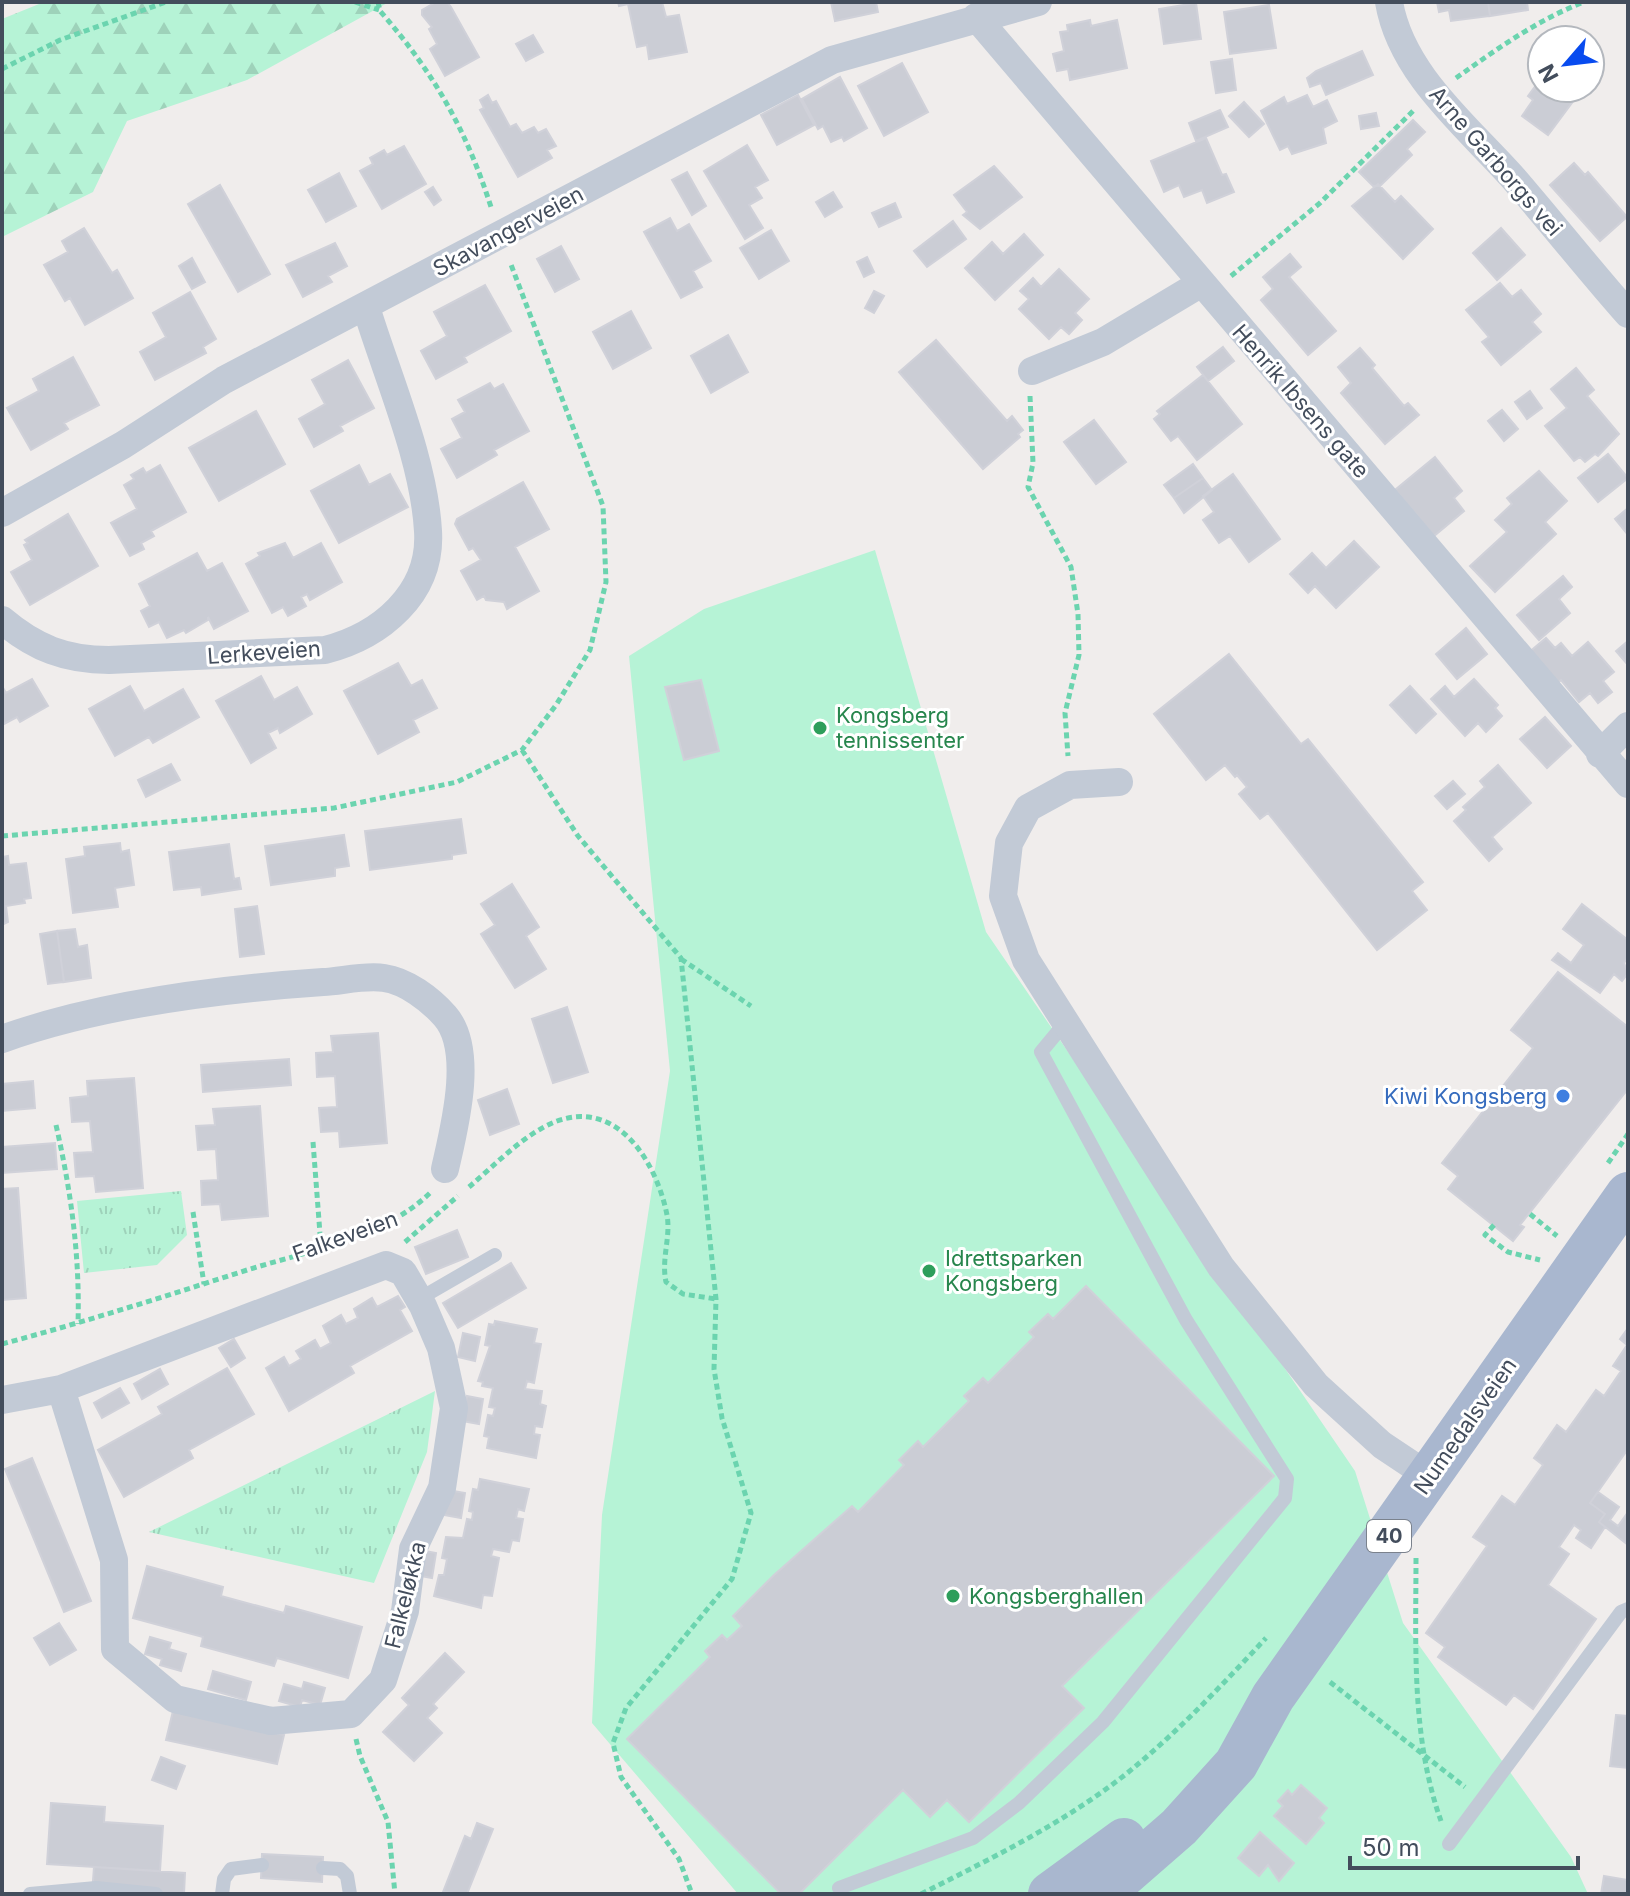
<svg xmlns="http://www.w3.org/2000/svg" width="1630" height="1896" font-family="Inter,sans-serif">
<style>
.grass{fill:url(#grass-tufts)}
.forest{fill:url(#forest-firs)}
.garden{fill:#b6f3d6}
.building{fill:#cbcdd5;stroke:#d0d1d9;stroke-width:2}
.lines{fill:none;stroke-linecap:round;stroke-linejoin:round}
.path{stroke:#6bd4af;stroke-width:5;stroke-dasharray:6 4;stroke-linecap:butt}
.lane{stroke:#c2cad6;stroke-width:14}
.street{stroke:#c2cad6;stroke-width:28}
.primary{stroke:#a9b7cf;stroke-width:44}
.leisure-dot{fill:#2e9e5b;stroke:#fff;stroke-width:3}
.shop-dot{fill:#3f7fe0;stroke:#fff;stroke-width:3}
.labels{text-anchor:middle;stroke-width:6;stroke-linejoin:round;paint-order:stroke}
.shield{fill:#fff;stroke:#7b828d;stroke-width:2}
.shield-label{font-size:20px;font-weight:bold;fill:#434d5c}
.street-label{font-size:22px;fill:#434d5c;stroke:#fff}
.leisure-label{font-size:22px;fill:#27864d;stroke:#fff;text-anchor:start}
.shop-label{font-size:22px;fill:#366cbe;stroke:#fff;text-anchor:end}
</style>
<defs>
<pattern id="grass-tufts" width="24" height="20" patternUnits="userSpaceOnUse" patternTransform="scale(2)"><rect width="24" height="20" fill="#b6f3d6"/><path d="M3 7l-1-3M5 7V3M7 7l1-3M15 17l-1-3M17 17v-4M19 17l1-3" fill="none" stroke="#9ed2ba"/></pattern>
<pattern id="forest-firs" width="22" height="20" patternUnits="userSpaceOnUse" patternTransform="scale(2)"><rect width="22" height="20" fill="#b6f3d6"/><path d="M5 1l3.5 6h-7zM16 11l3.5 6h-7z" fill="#9ed2ba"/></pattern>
</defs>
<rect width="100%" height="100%" fill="#f0edec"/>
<path class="grass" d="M181,1191L187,1235L157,1265L84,1273L77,1201Z
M435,1391L427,1452L374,1583L149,1532Z"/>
<path class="forest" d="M44,2H389L247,80L127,121L93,192L2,237V19Z"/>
<path class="garden" d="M875,550L986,932L1355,1471L1403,1623L1571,1857L1588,1894H738L592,1723L602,1515L670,1071L629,656L704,609Z"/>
<path class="building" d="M436,2H447L451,7L479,57L445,76L430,49L437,44L429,29L432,27L422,15V10Z
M618,2H662L666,17L679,15L687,52L649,59L647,45L637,47L628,4L619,6Z
M831,2H876L878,12L835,21Z
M1437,2H1488L1490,16L1451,21L1449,10L1439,12Z
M1488,2H1527L1528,10L1490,16Z
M1196,3L1201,39L1164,44L1159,9Z
M1269,5L1276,48L1230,54L1224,12Z
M1090,20L1091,26L1117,20L1127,68L1070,80L1068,69L1057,71L1053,54L1064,51L1060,32L1068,31L1067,25Z
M533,35L543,52L526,61L516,44Z
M1362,51L1373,75L1326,95L1321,83L1310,87L1307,78L1316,71Z
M1232,59L1236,90L1216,93L1211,62Z
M902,63L928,112L884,136L858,86Z
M840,77L867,128L844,141L842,137L831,142L823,126L818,129L802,99Z
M1542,77V88H1583L1548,135L1522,116L1533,100L1528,96Z
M488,95L492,103L496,101L510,127L516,124L522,133L534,127L538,133L546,129L556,146L547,150L552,158L518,177L480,110L484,108L480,100Z
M798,95L814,125L777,145L761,115Z
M1307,95L1313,107L1327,100L1337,121L1323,128L1326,143L1292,154L1288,146L1280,150L1261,111L1284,97L1287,104Z
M1244,102L1264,124L1249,137L1229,116Z
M1220,110L1228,127L1196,141L1189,123Z
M1376,113L1379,126L1361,129L1359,116Z
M1413,120L1425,132L1407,149L1412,155L1380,186H1373L1359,172Z
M1206,138L1222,175L1226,174L1234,192L1207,203L1202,190L1184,197L1179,185L1164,192L1151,161Z
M747,145L768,180L755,187L762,198L749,205L763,228L745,239L704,171Z
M404,146L426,184L382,209L360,171L373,164L370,158L384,150L387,155Z
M1574,163L1585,175L1588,172L1627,217L1600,241L1550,185Z
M994,166L1022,197L980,229L963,215L967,212L954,195Z
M687,172L706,206L692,215L672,180Z
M339,173L356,206L326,222L308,190Z
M1378,184L1395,202L1401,196L1433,229L1403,259L1352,206Z
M220,185L270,274L238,292L188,204Z
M433,187L441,200L434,205L425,192Z
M833,192L842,207L825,217L816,202Z
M895,203L901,217L879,227L872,213Z
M670,218L677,231L689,224L711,261L693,271L702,287L681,298L644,232Z
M953,221L966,239L927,267L914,251Z
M84,228L112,273L117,270L133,298L85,325L70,298L65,301L44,265L68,252L62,241Z
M1501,228L1525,255L1497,280L1473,253Z
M771,230L789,261L759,279L740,248Z
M1024,234L1043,255L995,300L965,268L992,242L1003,254Z
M335,243L347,266L328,276L332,282L303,297L286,265Z
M561,246L579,279L555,292L537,259Z
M1290,254L1301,267L1289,277L1336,331L1308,355L1261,300L1273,289L1263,277Z
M867,257L874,272L864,277L857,262Z
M192,258L205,282L192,289L179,266Z
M1059,269L1089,299L1075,313L1082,320L1069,334L1061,327L1049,339L1019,309L1029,299L1020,291L1033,278L1041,287Z
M1500,283L1512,297L1521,290L1541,314L1532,322L1541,332L1501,365L1482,342L1489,337L1466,310Z
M485,285L511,331L464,357L467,362L436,379L421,351L447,336L434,312Z
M874,291L884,296L874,313L865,308Z
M190,292L216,339L203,347L206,353L155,380L140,352L166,337L153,313Z
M631,311L651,348L613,369L593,332Z
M728,335L748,372L711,393L691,356Z
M936,340L1007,421L1012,416L1023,430L1018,434L1020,437L983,469L899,372Z
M1223,347L1234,361L1208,381L1197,367Z
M1360,348L1375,365L1372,368L1404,406L1408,403L1419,415L1385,444L1341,393L1351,383L1338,367Z
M73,357L99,405L64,423L68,429L31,450L7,408L39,391L33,379Z
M348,360L374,408L340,426L343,431L314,447L299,419L325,404L312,380Z
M1576,368L1594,390L1587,396L1619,434L1598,456L1595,454L1585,462L1580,457L1574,461L1545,426L1567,408L1551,389Z
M1203,375L1242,424L1197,460L1178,436L1171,441L1154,419L1160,414L1157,411Z
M490,383L494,389L503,384L529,431L494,450L497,455L457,478L441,449L462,438L452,419L465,412L458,400Z
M1530,391L1542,408L1527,419L1515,402Z
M1502,410L1518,429L1504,441L1488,421Z
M256,411L285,464L219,501L189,448Z
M1094,420L1126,462L1096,484L1064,442Z
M1608,454L1628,478L1598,502L1578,478Z
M1435,457L1462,491L1454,498L1464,511L1434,536L1395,490Z
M1193,464L1203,478L1174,498L1164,485Z
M160,465L186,512L151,531L154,536L141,543L144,549L130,556L111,523L137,509L124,485L134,479L131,475L143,468L146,473Z
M359,465L369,485L390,474L408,507L339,543L311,491Z
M1539,471L1567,501L1545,522L1556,534L1495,592L1470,566L1507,532L1495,520L1512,504L1507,498Z
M1233,474L1280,539L1249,562L1230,536L1219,543L1203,520L1214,512L1203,496Z
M1203,478L1212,490L1184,513L1174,498Z
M523,482L549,529L515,547L539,591L507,609L504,602L486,600L484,596L477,600L461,571L481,560L473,548L469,550L455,524L457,519Z
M1628,508V535L1615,519Z
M68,514L98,566L30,605L11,572L32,560L24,545L28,543L25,540Z
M1354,541L1379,567L1336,608L1315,586L1308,593L1290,574L1312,553L1326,568Z
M285,543L293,558L321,543L342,582L310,600L307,594L301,597L306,606L288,616L283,607L272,613L246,564L260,556L258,553Z
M197,553L207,571L222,563L248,611L214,629L208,617V620L186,633L184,630L167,638L159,622L149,627L141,611L150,606L139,584Z
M1563,576L1572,587L1559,599L1570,613L1539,640L1517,615Z
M1466,628L1487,654L1457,679L1436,654Z
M1546,638L1555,648L1561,643L1572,656L1588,642L1614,672L1603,681L1612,692L1598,703L1590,693L1579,702L1561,680L1555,685L1528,653Z
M1628,641V665L1616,651Z
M1229,654L1301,744L1308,739L1423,882L1412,891L1427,910L1377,950L1268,813L1260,819L1239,794L1247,787L1237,775L1235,777L1225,765L1206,780L1154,714Z
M398,663L411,686L422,680L437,708L413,720L419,732L378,754L344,691Z
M261,676L274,700L297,687L312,714L280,733L278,728L268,733L276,748L251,763L216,701Z
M32,679L48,706L20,722L17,717L2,725V686L6,693Z
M1474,679L1498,705L1495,708L1502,716L1486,732L1478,723L1465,736L1431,699L1445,686L1454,697Z
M701,680L719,751L684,760L665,687Z
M130,686L144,711L183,689L199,717L153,743L149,737L115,756L89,709Z
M1410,686L1436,714L1416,733L1390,705Z
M1545,717L1571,746L1547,768L1520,739Z
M171,764L180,780L146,797L138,780Z
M1498,765L1531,803L1492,837L1502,849L1489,861L1454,821L1466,810L1463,807L1485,787L1480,781Z
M1453,781L1465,794L1447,809L1435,796Z
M461,819L466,853L452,855V859L370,870L365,831Z
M344,835L349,866L335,868V876L271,885L265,846Z
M120,843L121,852L129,850L134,885L115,888L118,907L73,913L66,859L85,856L84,847Z
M229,844L234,879L239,878L241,889L202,895L201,887L174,890L169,852Z
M8,856L9,865L26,863L31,898L24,899L25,903L6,906L8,922L2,925V857Z
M512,884L539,927L526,936L546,969L515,988L481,934L495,925L481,904Z
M1582,904L1628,940V957L1624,963L1628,973L1622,981L1614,974L1600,993L1552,960L1558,953L1571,963L1584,945L1563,929Z
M257,906L264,954L240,957L235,909Z
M75,929L78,947L87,945L91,978L64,982L57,931Z
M57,931L64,982L48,984L40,934Z
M1558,972L1628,1027V1089L1520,1225L1524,1227L1513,1241L1448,1189L1458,1176L1442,1163L1533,1048L1511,1030Z
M567,1007L588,1072L553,1083L532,1019Z
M378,1033L387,1143L340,1147L339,1131L321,1132L319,1108L337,1107L335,1076L317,1077L316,1053L333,1052L331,1036Z
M289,1059L291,1085L203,1092L201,1065Z
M134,1078L143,1188L96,1192L94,1176L76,1177L74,1153L93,1152L90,1121L72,1122L70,1098L88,1096L87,1081Z
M33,1081L35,1108L2,1111V1084Z
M507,1089L519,1124L490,1135L478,1100Z
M260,1106L268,1216L222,1220L220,1204L202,1205L201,1181L218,1180L216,1149L198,1150L196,1126L215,1125L213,1109Z
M55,1143L57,1169L2,1173V1147Z
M18,1188L26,1298L2,1300V1189Z
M457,1230L468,1257L426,1274L415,1247Z
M511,1263L526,1288L458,1328L443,1303Z
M1086,1286L1274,1476L1062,1686L1084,1708L969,1822L947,1800L930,1817L903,1790L799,1894H781L627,1739L710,1657L705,1651L722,1635L727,1640L742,1626L733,1616L774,1575L852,1506L858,1512L904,1465L899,1460L918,1441L923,1447L969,1401L964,1396L983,1378L988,1383L1034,1337L1029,1332L1048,1314L1053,1319Z
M398,1296L405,1307L400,1310L412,1331L350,1366L354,1373L289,1411L266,1368L284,1357L289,1366L301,1359L296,1351L315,1340L320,1349L331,1343L323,1326L341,1315L346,1324L358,1318L354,1309L372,1298L377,1307Z
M495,1321L537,1329L534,1343L541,1344L534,1383L527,1381L525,1389L542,1391L540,1404L546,1406L542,1427L535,1426L534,1434L540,1435L536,1458L487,1448L489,1437L484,1436L488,1415L493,1416L495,1408L489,1407L493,1388L482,1386L483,1382L478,1381L490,1346L485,1345L489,1324L494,1325Z
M1628,1328V1449L1590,1503L1605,1514L1599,1522L1605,1527L1591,1548L1576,1538L1581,1530L1574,1525L1559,1547L1569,1554L1548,1585L1596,1619L1533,1709L1514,1695L1506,1705L1438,1657L1445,1647L1426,1633L1487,1546L1473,1537L1502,1496L1515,1505L1543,1465L1534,1458L1557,1425L1566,1432L1596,1390L1604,1396L1621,1371L1613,1366L1627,1345L1620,1339Z
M463,1333L480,1337L475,1361L458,1357Z
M234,1339L245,1358L231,1367L219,1348Z
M227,1368L254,1414L189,1450L193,1458L124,1497L98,1450L162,1414L158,1407Z
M160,1369L168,1384L142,1399L134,1384Z
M120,1388L129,1403L102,1418L94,1403Z
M467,1396L483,1399L479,1424L462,1421Z
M32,1458L91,1601L64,1612L5,1469Z
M480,1479L529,1489L524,1511L518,1509L516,1518L523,1519L519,1541L512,1540L509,1552L493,1549L491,1556L499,1558L492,1596L483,1595L481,1608L434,1596L439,1575H444L447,1559L442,1558L446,1537L463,1538L467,1519L472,1520L473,1512L469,1511L473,1489L478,1490Z
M448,1490L465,1493L461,1518L444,1515Z
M1598,1492L1619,1507L1610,1520L1618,1526L1628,1512V1545L1599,1522L1605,1514L1590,1503Z
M420,1550L436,1553L432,1578L415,1575Z
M147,1566L223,1587L221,1596L284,1613L286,1606L362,1627L348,1678L277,1658L274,1666L201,1646L203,1637L133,1618Z
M59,1623L76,1650L50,1665L34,1638Z
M150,1637L171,1643L169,1649L186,1654L181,1671L160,1665L162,1659L145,1654Z
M445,1653L464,1672L433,1704L437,1708L427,1718L442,1733L414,1761L383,1732L409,1705L402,1698Z
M213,1671L251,1682L246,1700L208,1689Z
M304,1682L325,1688L320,1705L302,1700L300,1707L279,1701L284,1684L302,1689Z
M173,1711L284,1735L277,1764L166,1740Z
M1616,1715L1628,1716V1768L1610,1766Z
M161,1757L185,1766L176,1789L152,1780Z
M1301,1785L1327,1808L1319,1818L1324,1823L1306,1844L1274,1816L1283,1806L1278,1801L1288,1790L1292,1795Z
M51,1803L105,1807L104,1822L163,1826L160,1871L47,1864Z
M477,1823L493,1829L467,1894L443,1892L465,1836L471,1839Z
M1260,1832L1294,1863L1279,1881L1268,1865L1259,1876L1238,1858Z
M262,1854L323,1857L322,1882L261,1878Z
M94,1867L185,1873L184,1894H92Z
M1604,1876L1628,1880V1894H1601Z"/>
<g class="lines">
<path class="path" d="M355,2L379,10
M378,2L380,11C434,73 466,129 491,207
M2,69L60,40L166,2
M1456,78C1497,49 1537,20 1584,2
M1231,276L1320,203L1413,111
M1030,396L1033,463L1028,487L1071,567L1078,614L1079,655L1065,713L1068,756
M522,750L578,836L681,958L716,1299L714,1369L722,1418L751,1513L732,1579L626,1708L613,1743L621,1777L679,1859L692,1894
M2,836L334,808L457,782L522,750L556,705L590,650L606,582L603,506L510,262
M681,959L751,1006
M56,1125C71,1191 80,1256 78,1324
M313,1142L321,1247
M1608,1163L1628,1134
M469,1187C495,1165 525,1133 557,1121C619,1099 657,1164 667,1215C671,1237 661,1259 666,1282L683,1294L716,1299
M193,1212L204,1284
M1530,1214L1557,1236
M1494,1225L1485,1235L1508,1252L1540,1260
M405,1242L458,1196
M2,1344C85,1322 166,1296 247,1270C308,1251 383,1238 430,1193
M1416,1558C1416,1646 1411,1737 1441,1821
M1330,1682L1465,1787
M356,1739L360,1756L388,1822L395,1894
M921,1894C992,1858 1064,1823 1126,1774C1177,1733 1222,1685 1266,1638"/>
<path class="lane" d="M419,1299L495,1255
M1449,1844L1621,1612L1628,1609
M323,1868L340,1869L347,1876L350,1894
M839,1888L973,1838L1019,1803L1103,1722L1285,1498L1287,1479L1186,1320L1041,1052L1065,1023
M30,1894L96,1888L156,1894
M222,1894L224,1879L231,1869L262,1865"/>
<path class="street" d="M1389,2C1401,74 1468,127 1514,179C1552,223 1589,270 1628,314
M976,17L1628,784
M1032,371L1103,342L1200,284
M2,513L123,445L224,380L832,60L1038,2
M2,620C35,648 66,660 109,660L325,650C380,636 432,594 428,531C424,459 387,376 366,307
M1600,754L1628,726
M1119,782L1070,785L1028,808L1009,843L1003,896L1026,960L1221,1267L1316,1385L1382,1445L1430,1477
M2,1039C99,1004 220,989 323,982C342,981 365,975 384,978C406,981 430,999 445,1016C475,1050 454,1129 445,1169
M2,1400L61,1389L386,1265L403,1272L423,1306L441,1348L454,1408L442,1488L413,1549L405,1611L383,1680L351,1714L271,1721L175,1699L115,1649L114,1560L61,1389"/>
<path class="primary" d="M1050,1894L1124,1840
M1102,1894L1179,1827L1236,1764L1273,1697L1628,1194"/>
</g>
<g class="leisure-dot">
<circle cx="820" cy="728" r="8"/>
<circle cx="929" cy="1271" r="8"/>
<circle cx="953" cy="1596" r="8"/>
</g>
<circle class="shop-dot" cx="1563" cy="1096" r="8"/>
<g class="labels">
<rect class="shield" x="1367" y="1520" width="44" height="32" rx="6"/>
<g class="shield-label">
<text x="1389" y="1543">40</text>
</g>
<g class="street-label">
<text transform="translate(1496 161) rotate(49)" y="8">Arne Garborgs vei</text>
<text transform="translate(508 231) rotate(-28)" y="8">Skavangerveien</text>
<text transform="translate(1301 401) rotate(49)" y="8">Henrik Ibsens gate</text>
<text transform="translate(264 652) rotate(-4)" y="8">Lerkeveien</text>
<text transform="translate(345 1236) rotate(-20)" y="8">Falkeveien</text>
<text transform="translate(1465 1426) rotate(-55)" y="8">Numedalsveien</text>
<text transform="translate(405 1595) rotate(-76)" y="8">Falkeløkka</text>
</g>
<g class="leisure-label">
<text x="836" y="723">Kongsberg<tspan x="836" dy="25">tennissenter</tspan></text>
<text x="945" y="1266">Idrettsparken<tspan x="945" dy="25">Kongsberg</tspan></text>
<text x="969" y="1604">Kongsberghallen</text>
</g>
<g class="shop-label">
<text x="1547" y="1104">Kiwi Kongsberg</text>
</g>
</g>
<rect width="1630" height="1896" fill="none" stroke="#434d5c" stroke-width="8"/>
<g transform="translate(1566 64) rotate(242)"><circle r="38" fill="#ffffff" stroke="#b4b8be" stroke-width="2"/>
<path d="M0-6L14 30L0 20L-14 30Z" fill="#084bef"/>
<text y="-12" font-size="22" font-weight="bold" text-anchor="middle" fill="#434d5c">N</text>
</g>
<path d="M1350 1856v12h228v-12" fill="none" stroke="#434d5c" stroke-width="4"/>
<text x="1362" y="1856" font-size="24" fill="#434d5c" stroke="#ffffff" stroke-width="6" paint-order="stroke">50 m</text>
</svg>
